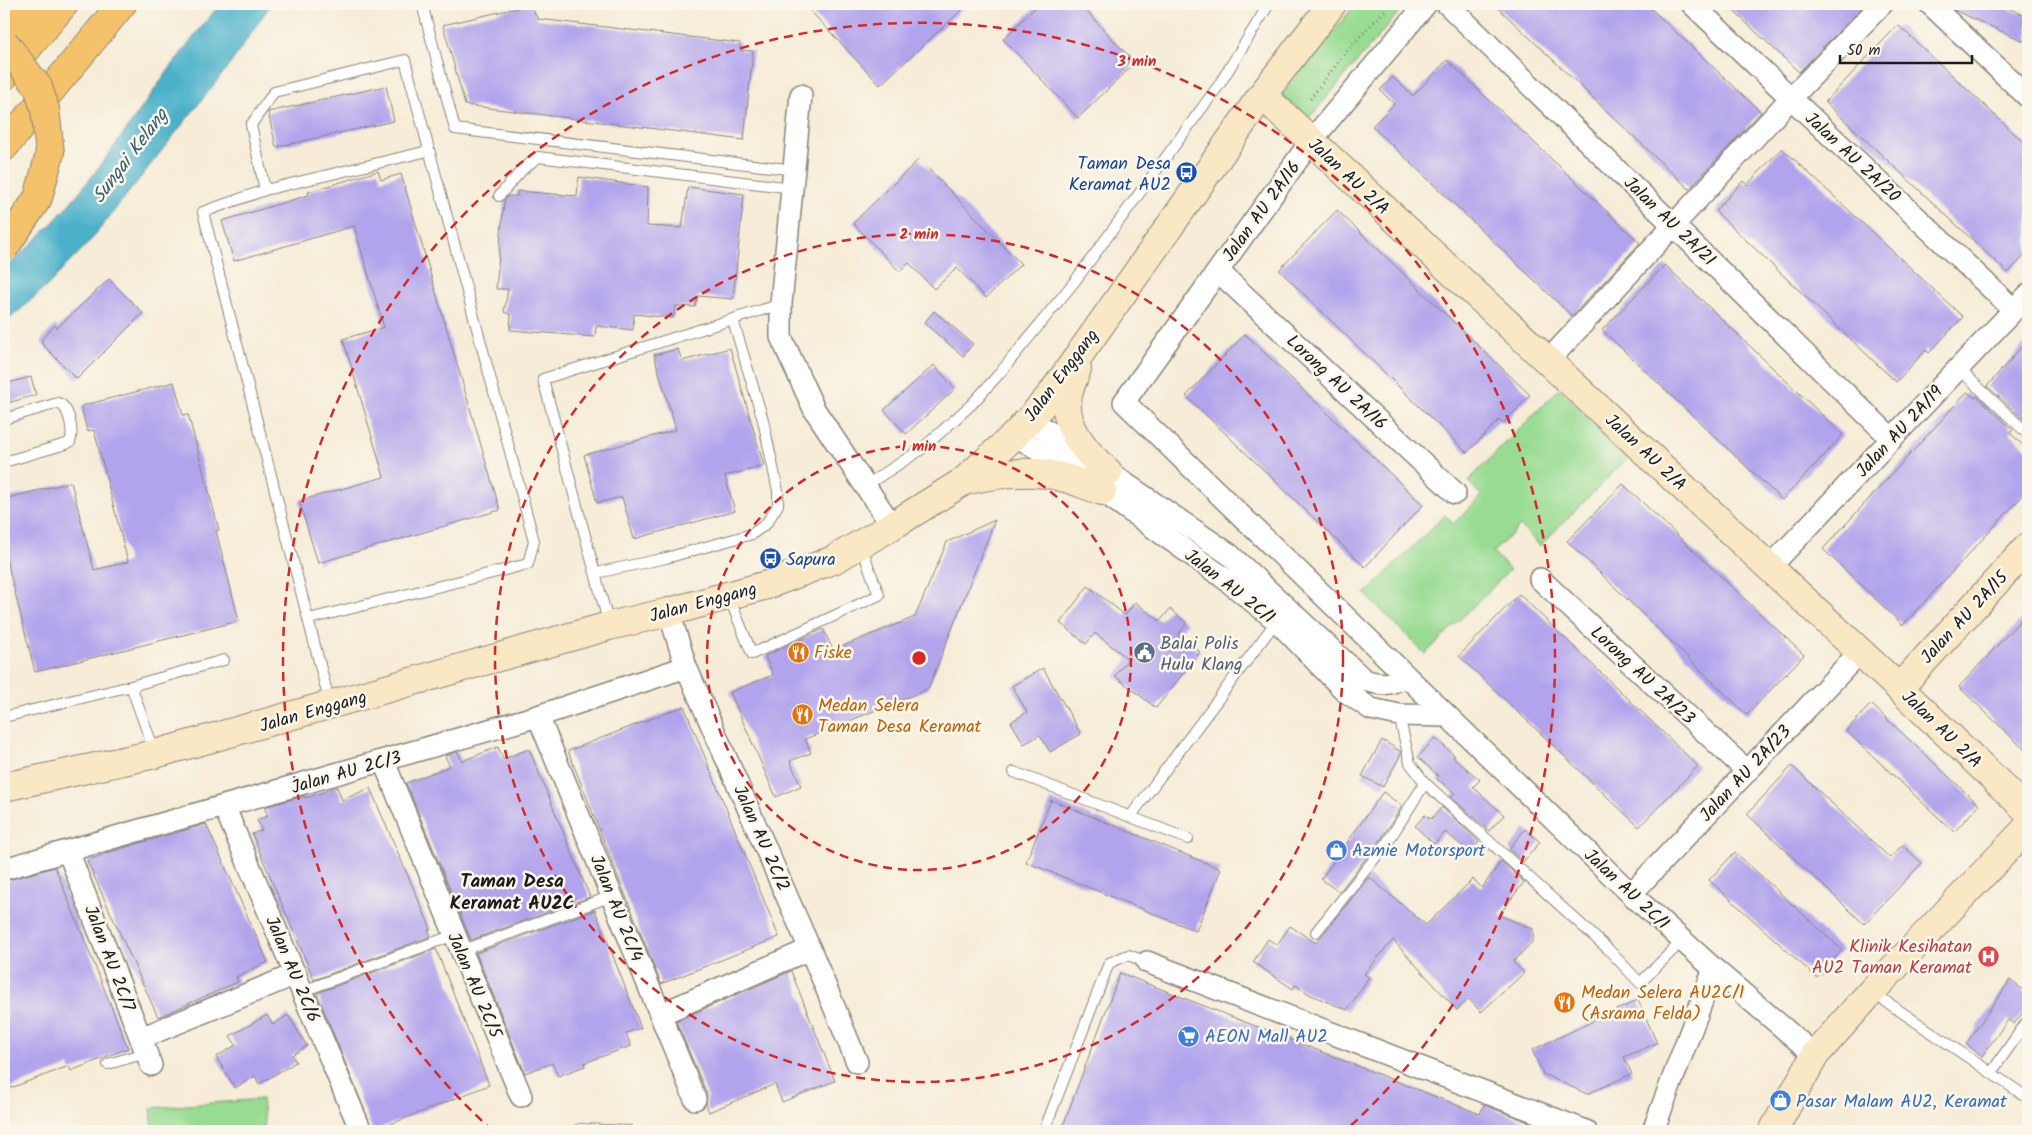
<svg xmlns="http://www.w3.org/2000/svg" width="2032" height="1135" font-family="Kalam,sans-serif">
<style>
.green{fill:#98db92;stroke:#5a7c57}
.water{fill:#4cb1cb;stroke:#346674}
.building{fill:#b2a4ec}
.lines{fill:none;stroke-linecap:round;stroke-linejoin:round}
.lane-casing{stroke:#89847a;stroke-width:12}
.street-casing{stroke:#89847a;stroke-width:24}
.secondary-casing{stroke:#89847a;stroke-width:30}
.highway-casing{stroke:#89847a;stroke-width:30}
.path{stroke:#89847a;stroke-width:3;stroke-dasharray:1 4;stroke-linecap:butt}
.lane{stroke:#fff;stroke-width:10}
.street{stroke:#fff;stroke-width:21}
.secondary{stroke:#fae7c3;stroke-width:28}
.highway{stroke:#f3c26a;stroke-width:28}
.highway-bridge-casing{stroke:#89847a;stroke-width:30;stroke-linecap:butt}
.highway-bridge{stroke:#f3c26a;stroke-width:28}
.ring{fill:none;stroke:#d62828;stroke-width:2.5;stroke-dasharray:9 6}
.labels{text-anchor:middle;stroke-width:5;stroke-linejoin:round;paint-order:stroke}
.street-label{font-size:18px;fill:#1c1c1c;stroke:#fbf7ec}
.transit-label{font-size:18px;fill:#164399;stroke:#fbf7ec;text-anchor:end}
.service-label{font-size:18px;fill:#4e5e75;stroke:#fbf7ec;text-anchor:start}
.food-label{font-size:18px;fill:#c56008;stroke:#fbf7ec;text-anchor:start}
.shop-label{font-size:18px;fill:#366cbe;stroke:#fbf7ec;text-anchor:start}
.health-label{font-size:18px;fill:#be3a42;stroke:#fbf7ec;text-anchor:end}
.water-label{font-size:19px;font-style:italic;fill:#325f6b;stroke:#fbf7ec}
.neighbourhood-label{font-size:19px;font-weight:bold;fill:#1c1c1c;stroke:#fbf7ec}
.centre{fill:#d62828;stroke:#fbf7ec;stroke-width:2.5}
.ring-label{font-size:15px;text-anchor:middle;font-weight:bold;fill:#d62828;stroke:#fbf7ec;stroke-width:5;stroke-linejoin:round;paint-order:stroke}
</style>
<rect width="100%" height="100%" fill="#fbf7ec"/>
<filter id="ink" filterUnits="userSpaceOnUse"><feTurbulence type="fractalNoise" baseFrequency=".02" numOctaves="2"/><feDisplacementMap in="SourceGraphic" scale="10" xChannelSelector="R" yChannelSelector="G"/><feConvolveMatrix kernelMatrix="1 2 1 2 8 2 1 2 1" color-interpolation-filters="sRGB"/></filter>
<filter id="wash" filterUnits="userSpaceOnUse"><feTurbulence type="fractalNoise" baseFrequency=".0096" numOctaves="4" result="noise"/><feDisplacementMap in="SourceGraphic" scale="20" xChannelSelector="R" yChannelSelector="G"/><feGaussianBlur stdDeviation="1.12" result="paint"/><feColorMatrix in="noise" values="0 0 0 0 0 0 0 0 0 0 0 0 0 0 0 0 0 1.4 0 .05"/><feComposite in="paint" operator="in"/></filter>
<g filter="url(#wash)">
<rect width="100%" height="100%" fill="#f6ecd7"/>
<path class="green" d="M1356,4H1406L1310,117L1281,95Z
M1559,389L1628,458L1540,546L1520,526L1493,552L1510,570L1425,654L1365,594L1445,515L1453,524L1482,496L1468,481Z
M262,1099L265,1131H153L151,1108Z"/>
<path class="water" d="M220,4H271L231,63L91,240L47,286L4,324V268C69,216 114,147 162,79C180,54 200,29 220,4Z"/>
<g id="blocks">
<path class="building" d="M804,4H968L880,85Z
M1039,4H1080L1135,63L1078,118L1003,39Z
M1494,4H1646L1761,112L1689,189Z
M1726,4H1865L1799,72Z
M1948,4H1999L2028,17V43L1954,10Z
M530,5L538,19L740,43V50L753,51L744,140L465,105L443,25Z
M1898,25L2028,146V252L2008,273L1825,102Z
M1447,60L1640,243L1572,316L1372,126L1394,104L1380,90L1393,77L1413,96Z
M386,86L394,121L276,147L268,112Z
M1782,148L1963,317L1929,353L1926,350L1896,382L1715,211L1743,181L1747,185Z
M919,159L1021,264L986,298L957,268L934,289L909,263L900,272L853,223Z
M378,171L381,180L401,174L500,510L318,563L299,501L384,477L343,339L384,327L354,226L234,261L222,221L309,195L308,192Z
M579,177L648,187L647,226L682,228L688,187L744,194L733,299L698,296L695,307L676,306L673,318L634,314L633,330L596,326L595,337L510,330L511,315L504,312L508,289H496L504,201L508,196H517V191L577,196Z
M1337,210L1530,395L1503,424L1499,420L1467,453L1279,270Z
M1665,265L1843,435L1782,500L1602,330Z
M109,279L143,313L77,379L42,344V339L55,325L57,328Z
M934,311L973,344L963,356L924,323Z
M1245,334L1423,505L1365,567L1186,396Z
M2028,340V413L2023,419L1987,386Z
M730,348L764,466L725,476L735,511L634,539L622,497L597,503L584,455L676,430L654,355L678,349L682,361Z
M934,365L955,389L906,434L884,410Z
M31,377L36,395L4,404V384Z
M174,382L183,415L188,414L219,530L216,531L239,621L35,672L4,549V499L71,482L94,570L128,562L94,430L87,431L81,406Z
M1967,392L1975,398L1977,396L2013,430L2010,433L2028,450V490L1903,625L1823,549Z
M1623,484L1804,655L1747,715L1567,541Z
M995,520L928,689L805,739L811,753L790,761L801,786L776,797L730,692L773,675L765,656L823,629L833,650L915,617L947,542Z
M1088,586L1125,615L1135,602L1160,621L1170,609L1187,623L1178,635L1200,652L1156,708L1115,676L1128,659L1095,633L1086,644L1060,623Z
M1519,594L1698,766L1639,827L1459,656Z
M2028,612V753L1959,687Z
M1043,668L1081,734L1050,752L1040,735L1024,744L1011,722L1027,712L1012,686Z
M1871,704L1979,805L1954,832L1846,731Z
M684,706L779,937L661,984L568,751Z
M1435,738L1455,756L1453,757L1480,780L1473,787L1504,815L1489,831L1451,797L1455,793L1437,779L1439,777L1418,757Z
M1382,740L1400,751L1401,754L1383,787L1362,776Z
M498,747L503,759L529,749L590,897L471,940L406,783L450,766L445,756L458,752L462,761Z
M1792,766L1890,858L1902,845L1922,863L1864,924L1747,814Z
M337,787L342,800L370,788L431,929L428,930L431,936L314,980L252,834L262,830L257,820L268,816L264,807L304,796L305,798Z
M1383,792L1402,806L1381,839L1339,892L1321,879Z
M1051,800L1221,869L1196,931L1026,862Z
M1442,807L1479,842L1470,852L1445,832L1434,844L1415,826L1425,815L1431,819Z
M206,824L268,962L236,977L238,982L158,1017L87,861L106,853Z
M1525,829L1540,842L1523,862L1509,849Z
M1735,852L1842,950L1817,978L1709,880Z
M1501,861L1524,882L1499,915L1533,929V941L1513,962L1524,973L1481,1012L1469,999L1457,1010L1393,940L1364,974L1369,977L1347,1010L1311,995L1295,985L1293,989L1253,962L1268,939L1277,945L1290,926L1316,943L1369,877L1426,925L1473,879L1482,888Z
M55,867L128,1048L71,1071L69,1066L8,1089L4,1078V881Z
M595,910L641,1028L626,1033L631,1046L584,1063L585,1066L558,1076L552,1063L525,1073L476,953Z
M436,949L489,1085L373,1131L317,993Z
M791,971L835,1081L782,1102L775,1084L709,1112L706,1104L707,1094L676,1021Z
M1120,973L1480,1114L1484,1105L1552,1131H1061Z
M2010,980L2028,994V1005L2014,1024L2008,1020L1982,1056L1966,1044Z
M1638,1000L1657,1043L1624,1057L1632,1074L1587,1094L1543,1074L1532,1050Z
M267,1015L273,1025L288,1015L307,1046L292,1055L296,1062L259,1084L255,1076L235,1088L216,1057L236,1045L230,1036Z"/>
</g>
</g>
<g filter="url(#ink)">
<use href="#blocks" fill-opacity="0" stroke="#89847a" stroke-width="1"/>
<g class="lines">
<defs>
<path id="lane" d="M422,4L455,129L795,170
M265,190L251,125L274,92L405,60L534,541L528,564L309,619
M499,196L523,169L538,157L793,188
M1958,368L2028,434
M4,419L58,403C69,406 74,431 70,442L66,444L4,462
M865,486L922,449L972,404L999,374L1075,281L1219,85L1269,4
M596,573L666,558L752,534L766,524L778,505V491L763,420L733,320
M729,597L752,654L879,595L861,546
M609,625L543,379L781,304
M131,686L155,753
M330,704L203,212L265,190L428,151
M1399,715L1410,763L1425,783L1608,949L1640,983L1682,941
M4,717L131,686L224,660
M1014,772L1188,839
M1130,817L1278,619
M1316,932L1387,843L1425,783
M461,951L612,896
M303,991L454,935
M1872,992L2028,1098
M108,1064L146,1053
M1991,1073L2028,1020
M575,1131L580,1129L630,1131
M1044,1131L1109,963L1128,955L1147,962"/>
<path id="street" d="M1426,4L1311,141L1124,402L1631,894L1714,969L1815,1055
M1447,4L1892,439
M1692,4L2014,310
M1930,4L2028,97
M801,95L781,304V337L814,409L892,526
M1218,271L1455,493
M1548,361L1791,98L1882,4
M1030,419L1229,554L1364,680C1381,685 1390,686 1405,676
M1015,435L1102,491L1224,578L1277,621L1345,691L1371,709L1399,715L1446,716
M1769,568L2028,295
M1540,579L1747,771
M669,612L686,667L810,949L857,1062
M538,716L695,1099
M384,762L521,1096
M224,806L361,1131
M68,851L151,1065
M4,869L538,716L686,667
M1631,894L1860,652
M1147,962L1586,1131
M661,1014L810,949
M141,1038L296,974
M1653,1131L1714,969"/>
<path id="secondary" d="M1262,95L1899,688L2028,811
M1077,369C1074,377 1070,386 1068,395C1061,425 1088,455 1108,472
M964,481C994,474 1027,469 1057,476C1072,479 1087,486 1102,491
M1899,688L2028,547
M4,787L155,754L609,626L669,612L767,585L833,560L892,526L964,481L1015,435L1051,395L1262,95L1332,4
M1773,1131L1815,1055L1872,991L2028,827"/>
<path id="highway" d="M4,33L28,4
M4,76L64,4
M4,147L122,4"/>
</defs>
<use href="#lane" class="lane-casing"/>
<use href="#street" class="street-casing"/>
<use href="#secondary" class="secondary-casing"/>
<use href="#highway" class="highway-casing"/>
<path class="path" d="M1310,99L1348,49L1391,4"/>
<use href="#lane" class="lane"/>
<use href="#street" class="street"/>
<use href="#secondary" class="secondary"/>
<use href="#highway" class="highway"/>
<defs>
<path id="highway-bridge" d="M4,42L38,87L45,109L50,153L38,198L4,248"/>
</defs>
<use href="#highway-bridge" class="highway-bridge-casing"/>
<use href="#highway-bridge" class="highway-bridge"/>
</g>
</g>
<g class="ring">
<circle cx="919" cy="658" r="212"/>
<circle cx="919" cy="658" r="424"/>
<path d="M493 1131A636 636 0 1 1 1345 1131"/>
</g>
<defs>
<symbol id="bus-disc" viewBox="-11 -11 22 22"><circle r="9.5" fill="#1a4fb4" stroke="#fbf7ec"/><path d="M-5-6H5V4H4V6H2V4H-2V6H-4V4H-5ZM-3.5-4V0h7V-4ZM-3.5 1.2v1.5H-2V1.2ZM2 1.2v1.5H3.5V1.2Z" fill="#fff"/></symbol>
<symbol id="restaurant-disc" viewBox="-11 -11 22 22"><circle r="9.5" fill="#e8710a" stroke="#fbf7ec"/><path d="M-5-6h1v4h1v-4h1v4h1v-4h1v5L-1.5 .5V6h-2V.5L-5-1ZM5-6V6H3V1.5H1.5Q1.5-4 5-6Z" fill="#fff"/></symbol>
<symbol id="civic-disc" viewBox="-11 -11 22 22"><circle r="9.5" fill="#5c6f8a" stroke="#fbf7ec"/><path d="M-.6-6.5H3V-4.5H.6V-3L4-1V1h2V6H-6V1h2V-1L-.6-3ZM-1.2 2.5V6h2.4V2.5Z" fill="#fff"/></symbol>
<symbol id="shop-disc" viewBox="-11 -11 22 22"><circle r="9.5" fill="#3f7fe0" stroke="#fbf7ec"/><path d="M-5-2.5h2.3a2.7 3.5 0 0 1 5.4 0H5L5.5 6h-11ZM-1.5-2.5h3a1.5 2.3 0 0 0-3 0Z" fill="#fff"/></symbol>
<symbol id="hospital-disc" viewBox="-11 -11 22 22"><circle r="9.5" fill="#e0444e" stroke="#fbf7ec"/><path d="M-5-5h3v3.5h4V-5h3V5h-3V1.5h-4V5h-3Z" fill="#fff"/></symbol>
<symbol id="supermarket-disc" viewBox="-11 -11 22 22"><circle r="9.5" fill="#3f7fe0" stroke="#fbf7ec"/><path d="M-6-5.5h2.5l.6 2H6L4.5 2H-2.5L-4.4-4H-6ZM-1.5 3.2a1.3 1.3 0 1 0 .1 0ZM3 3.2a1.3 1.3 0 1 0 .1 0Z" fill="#fff"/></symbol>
</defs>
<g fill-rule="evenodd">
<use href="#bus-disc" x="1174" y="160" width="25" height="25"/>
<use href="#bus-disc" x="758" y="546" width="25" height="25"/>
<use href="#restaurant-disc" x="786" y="640" width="25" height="25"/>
<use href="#civic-disc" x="1132" y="640" width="25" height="25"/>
<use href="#restaurant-disc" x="790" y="702" width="25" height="25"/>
<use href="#shop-disc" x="1324" y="838" width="25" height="25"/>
<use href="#hospital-disc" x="1976" y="944" width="25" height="25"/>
<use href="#restaurant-disc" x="1552" y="990" width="25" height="25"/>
<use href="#supermarket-disc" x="1176" y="1024" width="25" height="25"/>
<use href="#shop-disc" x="1768" y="1088" width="25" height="25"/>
</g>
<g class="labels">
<g class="street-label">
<text transform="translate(1853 157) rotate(43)" y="6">Jalan AU 2A/20</text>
<text transform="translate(1349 176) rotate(43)" y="6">Jalan AU 2/A</text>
<text transform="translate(1261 211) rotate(-54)" y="6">Jalan AU 2A/16</text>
<text transform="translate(1670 221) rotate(44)" y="6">Jalan AU 2A/21</text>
<text transform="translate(1061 375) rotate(-53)" y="6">Jalan Enggang</text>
<text transform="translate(1337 382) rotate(43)" y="6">Lorong AU 2A/16</text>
<text transform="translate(1899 431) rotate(-47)" y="6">Jalan AU 2A/19</text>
<text transform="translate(1646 452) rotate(43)" y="6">Jalan AU 2/A</text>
<text transform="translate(1230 586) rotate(38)" y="6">Jalan AU 2C/1</text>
<text transform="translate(703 602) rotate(-15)" y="6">Jalan Enggang</text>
<text transform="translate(1964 617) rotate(-47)" y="6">Jalan AU 2A/15</text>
<text transform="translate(1643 675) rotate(43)" y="6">Lorong AU 2A/23</text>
<text transform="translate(313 711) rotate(-16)" y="6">Jalan Enggang</text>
<text transform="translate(1942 729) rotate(44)" y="6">Jalan AU 2/A</text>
<text transform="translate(346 772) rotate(-16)" y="6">Jalan AU 2C/3</text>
<text transform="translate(1745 773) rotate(-47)" y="6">Jalan AU 2A/23</text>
<text transform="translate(762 838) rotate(66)" y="6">Jalan AU 2C/2</text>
<text transform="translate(1627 889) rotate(43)" y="6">Jalan AU 2C/1</text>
<text transform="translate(617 908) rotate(68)" y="6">Jalan AU 2C/4</text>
<text transform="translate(110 958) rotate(69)" y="6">Jalan AU 2C/7</text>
<text transform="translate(293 969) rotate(67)" y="6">Jalan AU 2C/6</text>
<text transform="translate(475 985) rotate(67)" y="6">Jalan AU 2C/5</text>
</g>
<g class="transit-label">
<text x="1171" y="169">Taman Desa<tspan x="1171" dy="21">Keramat AU2</tspan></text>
<text x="786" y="565" text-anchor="start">Sapura</text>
</g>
<g class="service-label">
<text x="1160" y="649">Balai Polis<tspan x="1160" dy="21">Hulu Klang</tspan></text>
</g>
<g class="food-label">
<text x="814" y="658">Fiske</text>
<text x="818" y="711">Medan Selera<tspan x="818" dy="21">Taman Desa Keramat</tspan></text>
<text x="1581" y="998">Medan Selera AU2C/1<tspan x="1581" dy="21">(Asrama Felda)</tspan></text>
</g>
<g class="shop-label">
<text x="1352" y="856">Azmie Motorsport</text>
<text x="1205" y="1042">AEON Mall AU2</text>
<text x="1796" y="1107">Pasar Malam AU2, Keramat</text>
</g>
<g class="health-label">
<text x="1972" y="952">Klinik Kesihatan<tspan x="1972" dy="21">AU2 Taman Keramat</tspan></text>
</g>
<g class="water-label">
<text transform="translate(129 155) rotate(-53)" y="7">Sungai Kelang</text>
</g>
<g class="neighbourhood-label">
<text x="512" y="887">Taman Desa<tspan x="512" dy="22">Keramat AU2C</tspan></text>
</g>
</g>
<circle cx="919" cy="658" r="8" class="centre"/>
<g class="ring-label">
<text x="1137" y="66">3 min</text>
<text x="919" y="239">2 min</text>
<text x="919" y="451">1 min</text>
</g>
<rect width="2032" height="1135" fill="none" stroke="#fbf7ec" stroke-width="20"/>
<path d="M1840 55v8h132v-8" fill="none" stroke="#1c1c1c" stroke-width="2.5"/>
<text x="1847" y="55" font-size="15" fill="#1c1c1c" stroke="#fbf7ec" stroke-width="4" paint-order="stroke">50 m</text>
</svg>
